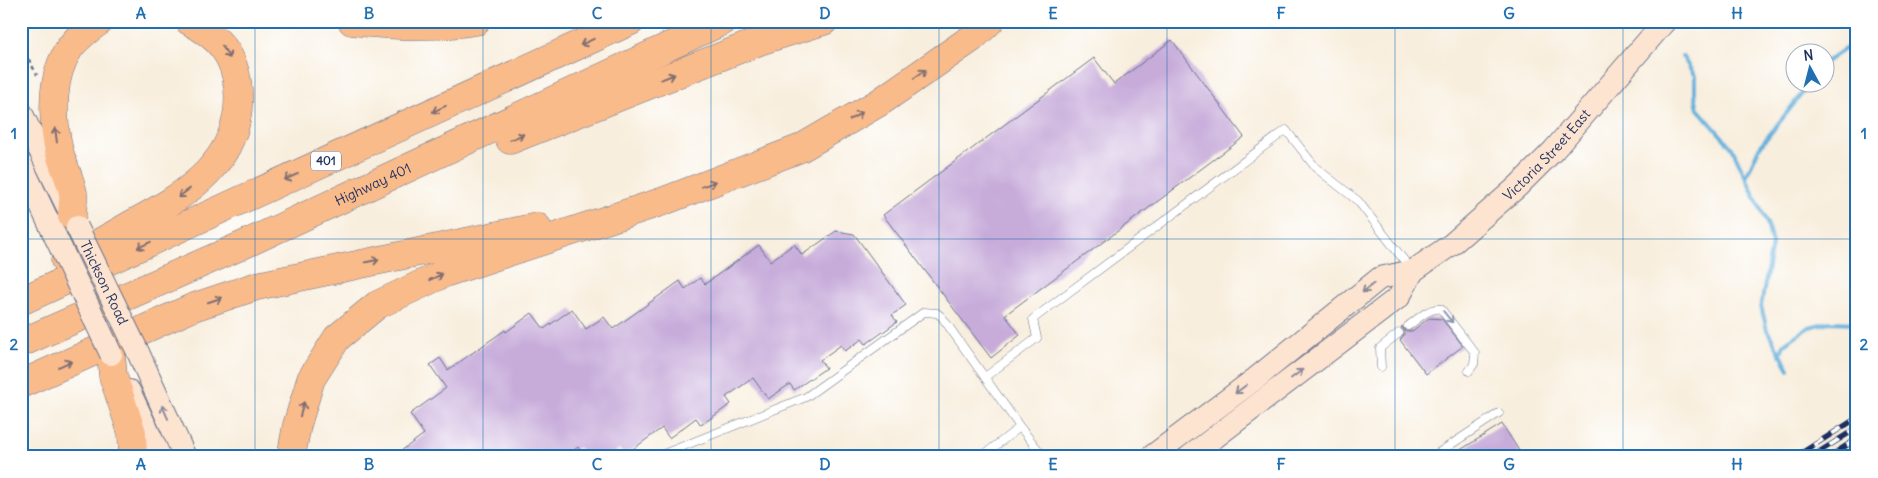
<svg xmlns="http://www.w3.org/2000/svg" width="1878" height="478" font-family="Delius,sans-serif">
<style>
.lines{fill:none;stroke-linecap:round;stroke-linejoin:round}
.stream{stroke:#63b1dd;stroke-width:4}
.building{fill:#c7acda}
.lane-casing{stroke:#68728a;stroke-width:9}
.secondary-casing{stroke:#68728a;stroke-width:24}
.highway-casing{stroke:#68728a;stroke-width:29}
.path{stroke:#68728a;stroke-width:2.5;stroke-dasharray:4 4;stroke-linecap:butt}
.lane{stroke:#fff;stroke-width:8}
.secondary{stroke:#fde4d1;stroke-width:22}
.highway{stroke:#fabb8b;stroke-width:28}
.rail-casing{stroke:#1b2f5e;stroke-width:5.5}
.rail{stroke:#fff;stroke-width:4;stroke-dasharray:11;stroke-linecap:butt}
.secondary-bridge-casing{stroke:#68728a;stroke-width:24;stroke-linecap:butt}
.secondary-bridge{stroke:#fde4d1;stroke-width:22}
.oneway{stroke:#7f6e72}
.oneway2{stroke:#8c8a98}
.oneway3{stroke:#8d97ae}
.grid{fill:none;stroke:#1f6fb2;stroke-width:1;stroke-opacity:0.55}
.labels{text-anchor:middle;stroke-width:4.5;stroke-linejoin:round;paint-order:stroke}
.shield{fill:#fff;stroke:#5f6d8e;stroke-width:1}
.shield-label{font-size:12px;font-weight:bold;fill:#1b2f5e}
.street-label{font-size:14px;fill:#1b2f5e;stroke:#fff}
.neatline{fill:none;stroke:#1f6fb2;stroke-width:2}
.grid-label{font-size:16px;text-anchor:middle;font-weight:bold;fill:#1f6fb2}
</style>
<rect width="100%" height="100%" fill="#fff"/>
<filter id="ink" filterUnits="userSpaceOnUse"><feTurbulence type="fractalNoise" baseFrequency=".02" numOctaves="2"/><feDisplacementMap in="SourceGraphic" scale="10" xChannelSelector="R" yChannelSelector="G"/><feConvolveMatrix kernelMatrix="1 2 1 2 8 2 1 2 1" color-interpolation-filters="sRGB"/></filter>
<filter id="wash" filterUnits="userSpaceOnUse"><feTurbulence type="fractalNoise" baseFrequency=".0096" numOctaves="4" result="noise"/><feDisplacementMap in="SourceGraphic" scale="20" xChannelSelector="R" yChannelSelector="G"/><feGaussianBlur stdDeviation="1.12" result="paint"/><feColorMatrix in="noise" values="0 0 0 0 0 0 0 0 0 0 0 0 0 0 0 0 0 1.4 0 .05"/><feComposite in="paint" operator="in"/></filter>
<g filter="url(#wash)">
<rect width="100%" height="100%" fill="#f8eedd"/>
<g class="lines">
<path class="stream" d="M1682,56L1695,76V95L1698,109L1732,148L1767,223L1772,244L1761,306L1767,330L1789,369
M1826,62L1845,49L1857,45
M1746,177L1759,148L1811,82
M1780,356L1784,344L1809,327L1829,322L1857,323"/>
</g>
<g id="blocks">
<path class="building" d="M1172,40L1244,137L1005,315L1020,335L991,358L883,215L1094,58L1114,84Z
M836,231L854,234L906,305L892,315L897,322L866,344L862,339L845,351L841,345L820,360L826,368L794,390L790,384L768,399L753,378L726,397L731,404L701,425L696,418L669,438L662,428L629,452L628,451L623,454L619,449L610,457H585L578,447L565,457H393L424,434L410,414L446,388L430,365L440,358L448,370L505,330L506,332L532,313L544,329L572,309L586,329L604,317L613,329L680,281L685,289L700,278L705,284L759,245L770,261L794,244L802,255Z
M1429,318L1442,319L1463,346L1426,374L1400,340L1404,335V330L1401,328L1402,326L1405,331H1412Z
M1502,424L1523,457H1449Z"/>
</g>
</g>
<g filter="url(#ink)">
<use href="#blocks" fill-opacity="0" stroke="#68728a" stroke-width="1"/>
<g class="lines">
<defs>
<path id="lane" d="M1408,326C1417,320 1429,307 1441,309L1475,353L1474,364L1469,371
M1381,367L1380,348L1399,333
M985,377L1037,338L1033,319L1286,130L1316,168L1358,201L1410,268
M656,457L806,397L924,312L937,313L942,317L1020,427
M981,457L1020,427L1044,457
M1432,457L1499,413"/>
<g id="secondary">
<path d="M21,112L69,210"/>
<path d="M21,164L56,238"/>
<path d="M137,350L185,457"/>
<path d="M129,391L160,457"/>
<path id="s1" d="M1151,457L1255,379L1380,278L1413,271L1452,244L1517,187L1553,151L1665,21"/>
<path d="M1189,457L1399,297L1413,271"/>
</g>
<g id="highway">
<path d="M352,21C393,26 434,28 476,21"/>
<path d="M510,140L760,41L824,21"/>
<path d="M72,216C72,209 74,200 73,193C70,177 61,162 58,146C52,116 51,76 69,49C76,38 89,29 100,21"/>
<path d="M65,261C88,249 110,237 132,224C186,195 244,160 238,89C235,55 219,37 189,21"/>
<path d="M21,301L631,21"/>
<path id="s2" d="M21,343L243,245L723,21"/>
<path d="M111,354L113,376L132,433L133,457"/>
<path d="M21,384L194,307L257,286L537,227"/>
<path d="M291,457L297,425L311,379L337,338L377,305L445,273L664,201L801,148L880,102L972,38L990,21"/>
</g>
</defs>
<use href="#lane" class="lane-casing"/>
<use href="#secondary" class="secondary-casing"/>
<use href="#highway" class="highway-casing"/>
<path class="path" d="M21,45L37,75"/>
<use href="#lane" class="lane"/>
<use href="#secondary" class="secondary"/>
<use href="#highway" class="highway"/>
<defs>
<path id="rail" d="M1795,457L1857,418
M1811,457L1857,428
M1828,457L1857,439
M1843,457L1857,448"/>
</defs>
<use href="#rail" class="rail-casing"/>
<use href="#rail" class="rail"/>
<defs>
<g id="secondary-bridge">
<path id="s3" d="M77,227L137,350"/>
<path d="M56,238L111,354"/>
</g>
</defs>
<use href="#secondary-bridge" class="secondary-bridge-casing"/>
<use href="#secondary-bridge" class="secondary-bridge"/>
</g>
<defs><path id="oneway-shaft" d="M-6 0H5M1.5-3L5.5 0L1.5 3" fill="none" stroke-width="1.6" stroke-linecap="round" stroke-linejoin="round" transform="scale(1.25)"/></defs>
<g class="oneway">
<use href="#oneway-shaft" transform="translate(587 42) rotate(155)"/>
<use href="#oneway-shaft" transform="translate(226 52) rotate(57)"/>
<use href="#oneway-shaft" transform="translate(920 74) rotate(-35)"/>
<use href="#oneway-shaft" transform="translate(668 77) rotate(-21)"/>
<use href="#oneway-shaft" transform="translate(439 109) rotate(155)"/>
<use href="#oneway-shaft" transform="translate(856 116) rotate(-30)"/>
<use href="#oneway-shaft" transform="translate(56 135) rotate(-97)"/>
<use href="#oneway-shaft" transform="translate(517 137) rotate(-23)"/>
<use href="#oneway-shaft" transform="translate(291 177) rotate(155)"/>
<use href="#oneway-shaft" transform="translate(709 184) rotate(-20)"/>
<use href="#oneway-shaft" transform="translate(184 193) rotate(143)"/>
<use href="#oneway-shaft" transform="translate(144 245) rotate(155)"/>
<use href="#oneway-shaft" transform="translate(372 261) rotate(-12)"/>
<use href="#oneway-shaft" transform="translate(436 277) rotate(-25)"/>
<use href="#oneway-shaft" transform="translate(215 300) rotate(-18)"/>
<use href="#oneway-shaft" transform="translate(65 364) rotate(-24)"/>
<use href="#oneway-shaft" transform="translate(302 409) rotate(-74)"/>
</g>
<g class="oneway2">
<use href="#oneway-shaft" transform="translate(1368 288) rotate(141)"/>
<use href="#oneway-shaft" transform="translate(1297 374) rotate(-37)"/>
<use href="#oneway-shaft" transform="translate(1241 389) rotate(143)"/>
<use href="#oneway-shaft" transform="translate(165 412) rotate(-114)"/>
</g>
<use class="oneway3" href="#oneway-shaft" transform="translate(1448 317) rotate(51)"/>
</g>
<path class="grid" d="M255,21V457M483,21V457M711,21V457M939,21V457M1167,21V457M1395,21V457M1623,21V457M21,239H1857"/>
<g class="labels">
<rect class="shield" x="311" y="151.5" width="30" height="19" rx="4"/>
<g class="shield-label">
<text x="326" y="165">401</text>
</g>
<g class="street-label">
<text dy="5" stroke="none"><textPath href="#s1" startOffset="502">Victoria Street East</textPath></text>
<text dy="5" stroke="none"><textPath href="#s2" startOffset="386">Highway 401</textPath></text>
<text dy="5" stroke="none"><textPath href="#s3" startOffset="62">Thickson Road</textPath></text>
</g>
</g>
<rect width="1878" height="478" fill="none" stroke="#fff" stroke-width="55"/>
<g transform="translate(1810 68) rotate(353)"><circle r="24" fill="#ffffff" stroke="#a4acbf"/>
<path d="M0-4L9 19L0 12L-9 19Z" fill="#1f6fb2"/>
<text y="-8" font-size="14" font-weight="bold" text-anchor="middle" fill="#1b2f5e">N</text>
</g>
<rect x="28" y="28" width="1822" height="422" class="neatline"/>
<g class="grid-label">
<text x="141" y="19">A</text>
<text x="369" y="19">B</text>
<text x="597" y="19">C</text>
<text x="825" y="19">D</text>
<text x="1053" y="19">E</text>
<text x="1281" y="19">F</text>
<text x="1509" y="19">G</text>
<text x="1737" y="19">H</text>
<text x="14" y="139">1</text>
<text x="1864" y="139">1</text>
<text x="14" y="350">2</text>
<text x="1864" y="350">2</text>
<text x="141" y="470">A</text>
<text x="369" y="470">B</text>
<text x="597" y="470">C</text>
<text x="825" y="470">D</text>
<text x="1053" y="470">E</text>
<text x="1281" y="470">F</text>
<text x="1509" y="470">G</text>
<text x="1737" y="470">H</text>
</g>
</svg>
